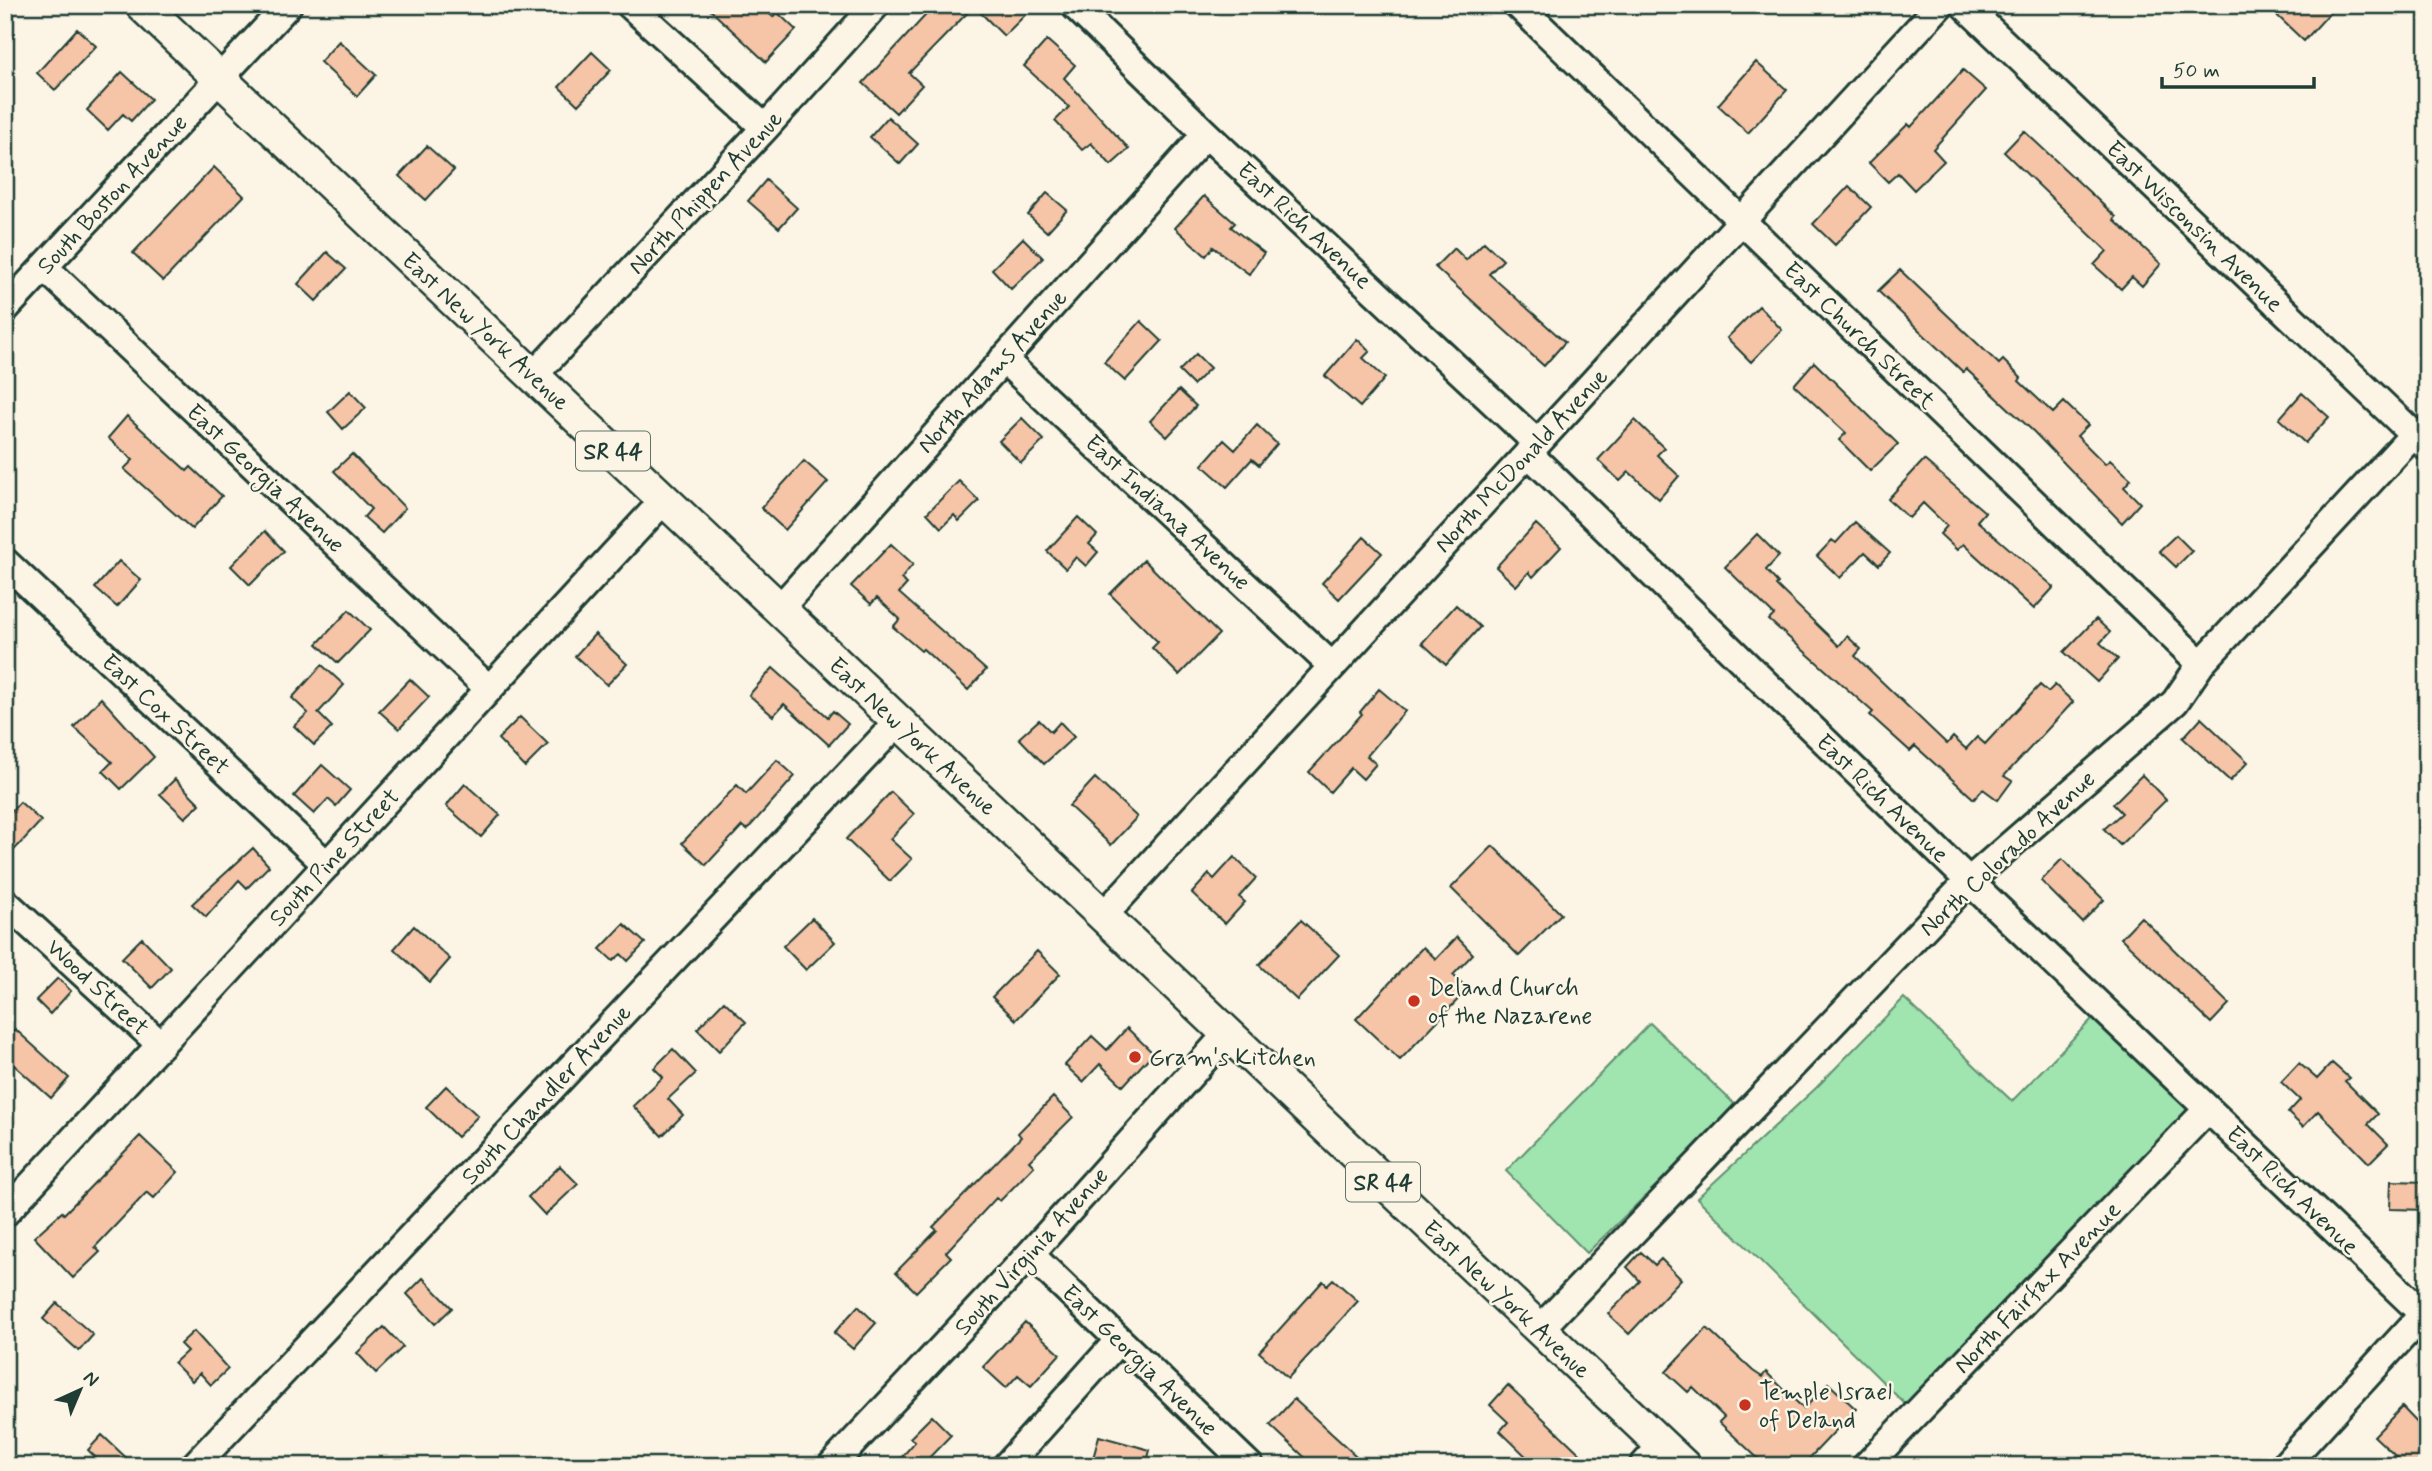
<svg xmlns="http://www.w3.org/2000/svg" width="2432" height="1471" font-family="Mynerve,sans-serif">
<style>
.green{fill:#a0e4af;stroke:#609072;stroke-width:2}
.building{fill:#f6c4a6;stroke:#1f3d34;stroke-width:2}
.lines{fill:none;stroke-linecap:round;stroke-linejoin:round}
.minor-casing{stroke:#1f3d34;stroke-width:32}
.major-casing{stroke:#1f3d34;stroke-width:37}
.minor{stroke:#fcf5e5;stroke-width:26}
.major{stroke:#fcf5e5;stroke-width:32}
.poi-dot{fill:#c8321e;stroke:#fcf5e5;stroke-width:2.5}
.labels{text-anchor:middle;stroke-width:5;stroke-linejoin:round;paint-order:stroke}
.shield{fill:#fcf5e5;stroke:#617469;stroke-width:2}
.shield-label{font-size:23px;font-weight:bold;fill:#1f3d34}
.street-label{font-size:24px;fill:#1f3d34;stroke:#fcf5e5}
.poi-label{font-size:24px;fill:#1f3d34;stroke:#fcf5e5;text-anchor:start}
</style>
<rect width="100%" height="100%" fill="#fcf5e5"/>
<filter id="ink" filterUnits="userSpaceOnUse"><feTurbulence type="fractalNoise" baseFrequency=".0143" numOctaves="2"/><feDisplacementMap in="SourceGraphic" scale="14" xChannelSelector="R" yChannelSelector="G"/><feConvolveMatrix kernelMatrix="1 2 1 2 8 2 1 2 1" color-interpolation-filters="sRGB"/></filter>
<g filter="url(#ink)">
<path class="green" d="M1904,998L2012,1101L2094,1017L2192,1110L1908,1407L1697,1198L1816,1088Z
M1650,1023L1751,1120L1682,1183L1670,1172L1587,1253L1506,1171Z"/>
<path class="building" d="M705,5H760L773,17L777,12L796,30L766,62Z
M935,5H1019L1027,13L1004,36L974,6L909,73L922,85L896,113L863,83Z
M2266,5H2337L2304,41Z
M77,29L96,46L55,90L37,73Z
M1047,40L1075,65L1064,78L1129,149L1111,165L1091,143L1082,150L1055,121L1069,107L1024,66Z
M339,41L376,75L357,96L320,62Z
M592,52L611,70L578,105L559,87Z
M1756,62L1787,90L1748,133L1718,105Z
M1963,70L1986,90L1933,149L1944,161L1914,190L1898,173L1888,182L1869,163L1908,124L1911,127Z
M122,72L151,99L131,121L123,114L108,130L87,110Z
M888,117L918,144L900,164L870,137Z
M2024,131L2116,217L2114,220L2161,264L2142,286L2132,277L2121,289L2094,265L2107,251L2004,152Z
M427,146L454,170L426,200L399,176Z
M214,167L244,196L163,281L133,253Z
M766,180L797,208L779,228L748,201Z
M1849,186L1871,207L1835,245L1813,224Z
M1047,193L1067,210L1047,232L1028,215Z
M1204,196L1235,223L1231,227L1264,253L1249,274L1213,247L1206,256L1175,228Z
M1023,238L1043,258L1011,289L992,269Z
M1484,242L1503,260L1489,274L1565,342L1544,366L1435,267L1454,248L1466,260Z
M327,252L346,269L316,301L298,284Z
M1900,270L1999,364L2003,360L2021,378L2019,381L2053,413L2064,402L2088,425L2077,436L2105,464L2110,460L2131,479L2124,487L2140,503L2122,523L2034,432L1966,369L1963,372L1878,291Z
M1759,306L1782,330L1751,362L1727,338Z
M1141,321L1162,341L1125,381L1104,362Z
M1357,339L1370,351L1363,358L1385,378L1360,407L1325,376Z
M1196,354L1210,368L1193,385L1179,371Z
M1814,362L1898,444L1870,471L1839,440L1846,433L1794,385Z
M1179,390L1196,406L1167,437L1150,421Z
M350,391L366,408L343,429L328,412Z
M2302,393L2329,417L2305,443L2279,419Z
M127,416L187,471L191,467L222,496L192,529L124,469L133,460L108,438Z
M1022,418L1044,440L1021,463L999,441Z
M1635,420L1664,448L1657,455L1679,476L1659,499L1629,472L1620,481L1598,460Z
M1257,425L1277,444L1259,465L1252,459L1227,487L1202,465L1224,440L1235,450Z
M352,454L405,508L382,533L364,517L371,509L334,471Z
M1924,460L1985,512L1977,521L2054,587L2034,609L1963,544L1957,550L1940,534L1947,526L1923,503L1909,518L1888,499Z
M804,461L828,482L785,530L761,508Z
M959,481L979,501L959,521L954,515L941,528L927,513Z
M1078,517L1097,535L1089,544L1098,552L1086,566L1076,557L1066,569L1047,551Z
M1855,522L1890,553L1879,565L1865,552L1840,578L1817,556L1832,540L1836,543Z
M1536,524L1561,547L1533,577L1529,572L1516,586L1496,567Z
M265,531L284,551L250,585L231,566Z
M1757,534L1779,556L1766,570L1778,583L1776,585L1839,646L1847,636L1861,649L1855,656L1947,744L1953,737L1966,749L1977,737L1985,744L2040,685L2048,692L2055,685L2073,702L2004,776L2012,781L1998,800L1983,789L1974,799L1915,746L1910,751L1870,715L1873,712L1769,620L1774,615L1725,567Z
M2176,535L2192,551L2176,567L2159,551Z
M1364,537L1382,553L1339,599L1322,583Z
M891,544L913,564L901,579L907,584L899,593L986,670L968,690L923,649L921,651L893,627L900,619L877,598L871,604L851,586Z
M1144,560L1219,634L1179,675L1152,648L1158,642L1110,594Z
M119,561L141,580L117,607L95,588Z
M1456,605L1480,627L1446,665L1422,643Z
M349,610L370,630L338,663L317,644Z
M2096,619L2110,632L2100,643L2118,659L2097,682L2064,652Z
M595,634L627,664L607,685L575,656Z
M322,665L344,685L318,713L332,727L314,745L294,726L308,713L292,698Z
M773,668L828,717L833,711L848,724L829,745L784,704L773,716L749,695Z
M410,679L429,697L399,729L379,711Z
M1379,689L1405,711L1367,756L1376,764L1363,779L1351,768L1330,792L1309,772L1362,714L1360,712Z
M101,698L154,757L121,789L103,771L112,762L74,727Z
M520,717L548,744L525,767L498,739Z
M2201,718L2248,762L2230,781L2183,738Z
M1039,720L1051,732L1060,722L1074,737L1044,764L1019,738Z
M777,760L795,776L747,830L742,826L706,865L682,843L737,785L746,794Z
M322,765L350,790L336,806L328,799L314,814L294,796Z
M2142,775L2166,800L2120,845L2104,829L2122,813L2113,804Z
M1095,778L1137,817L1111,845L1069,806Z
M175,779L200,804L185,818L160,794Z
M465,784L500,815L481,837L446,806Z
M891,792L914,814L890,839L912,859L890,881L846,839Z
M20,802L41,821L5,860V818Z
M1493,846L1561,914L1519,956L1451,888Z
M253,848L269,866L247,888L239,880L206,917L192,904Z
M1234,857L1256,878L1239,897L1245,902L1225,924L1192,893L1209,874L1214,879Z
M2062,859L2104,900L2082,922L2041,881Z
M2141,917L2229,1004L2211,1023L2121,938Z
M812,918L835,942L806,970L783,946Z
M1301,920L1339,955L1297,1000L1259,965Z
M624,924L645,943L628,961L621,954L613,961L600,949Z
M414,926L450,959L430,982L394,949Z
M1457,937L1473,954L1453,975L1468,989L1400,1060L1356,1019L1423,947L1436,959Z
M142,938L171,968L152,988L122,958Z
M1037,951L1060,974L1016,1020L992,997Z
M58,978L71,991L50,1014L36,1000Z
M724,1001L746,1022L719,1051L697,1029Z
M1127,1028L1153,1053L1123,1086L1100,1064L1083,1082L1065,1065L1092,1036L1107,1050Z
M15,1029L69,1078L51,1098L5,1057V1040Z
M673,1049L696,1073L668,1099L683,1115L662,1136L633,1106L663,1077L654,1068Z
M2299,1063L2317,1079L2332,1063L2349,1078L2345,1081L2378,1114L2368,1124L2388,1144L2369,1163L2318,1111L2303,1127L2288,1113L2300,1100L2281,1082Z
M446,1086L478,1116L457,1137L426,1107Z
M1053,1097L1073,1117L1029,1161L1034,1166L1000,1201L996,1198L946,1252L951,1257L916,1292L896,1272L937,1230L933,1227L1021,1137L1018,1133Z
M140,1136L178,1172L154,1198L147,1192L95,1247L100,1252L73,1278L34,1237L62,1212L64,1214Z
M560,1166L578,1184L545,1215L528,1197Z
M2391,1181L2427,1182V1210L2390,1209Z
M1641,1252L1655,1265L1661,1259L1681,1279L1629,1334L1608,1314L1640,1281L1627,1267Z
M423,1278L452,1308L435,1324L407,1294Z
M1333,1279L1358,1301L1288,1378L1259,1352L1323,1281L1327,1285Z
M57,1303L93,1335L79,1351L43,1319Z
M858,1306L876,1323L853,1349L834,1333Z
M1025,1322L1060,1354L1031,1386L1018,1375L1006,1388L983,1367Z
M384,1327L403,1347L376,1373L357,1353Z
M1707,1328L1753,1371L1762,1377L1766,1372L1804,1409L1828,1383L1856,1409L1802,1466H1766L1719,1422L1724,1417L1693,1387L1688,1392L1666,1372Z
M194,1331L228,1369L211,1385L200,1373L192,1381L174,1363L187,1351L180,1344Z
M1508,1385L1593,1466H1536L1500,1431L1508,1422L1490,1405Z
M1294,1399L1367,1466H1314L1270,1425Z
M2402,1407L2427,1433V1466H2406L2374,1436Z
M932,1416L951,1435L921,1466H894L915,1442L910,1438Z
M102,1435L135,1466H104L88,1450Z
M1099,1436L1150,1450L1146,1466H1091Z"/>
<g class="lines">
<defs>
<path id="minor" d="M630,5L765,128
M1074,5L1206,134L1537,443
M1518,5L2201,664
M1964,5L2425,445
M44,267L489,689
M5,309L288,5
M1003,359L1332,666
M533,376L765,128L876,5
M1528,453L1969,881L2423,1314
M5,562L327,865
M779,609L1206,134
M5,902L161,1045
M1103,916L1940,5
M5,1213L664,500
M1030,1254L1250,1466
M1539,1330L1969,881L2175,702L2201,664L2414,434
M194,1466L898,722
M831,1466L1030,1254L1228,1033
M1006,1466L1119,1340
M1643,1466L1662,1445
M1866,1466L2208,1109
M2284,1466L2427,1310"/>
<path id="major" d="M142,5L1684,1466"/>
</defs>
<use href="#minor" class="minor-casing"/>
<use href="#major" class="major-casing"/>
<use href="#minor" class="minor"/>
<use href="#major" class="major"/>
</g>
</g>
<g class="poi-dot">
<circle cx="1414" cy="1001" r="7"/>
<circle cx="1135" cy="1057" r="7"/>
<circle cx="1745" cy="1405" r="7"/>
</g>
<g class="labels">
<g class="shield">
<rect x="576" y="431.5" width="74" height="39" rx="5"/>
<rect x="1346" y="1162.5" width="74" height="39" rx="5"/>
</g>
<g class="shield-label">
<text x="613" y="459">SR 44</text>
<text x="1383" y="1190">SR 44</text>
</g>
<g class="street-label">
<text transform="translate(705 192) rotate(-47)" y="8">North Phippen Avenue</text>
<text transform="translate(112 194) rotate(-47)" y="8">South Boston Avenue</text>
<text transform="translate(1305 225) rotate(43)" y="8">East Rich Avenue</text>
<text transform="translate(2195 226) rotate(44)" y="8">East Wisconsin Avenue</text>
<text transform="translate(486 331) rotate(43)" y="8">East New York Avenue</text>
<text transform="translate(1860 335) rotate(44)" y="8">East Church Street</text>
<text transform="translate(992 371) rotate(-48)" y="8">North Adams Avenue</text>
<text transform="translate(1521 460) rotate(-47)" y="8">North McDonald Avenue</text>
<text transform="translate(266 478) rotate(43)" y="8">East Georgia Avenue</text>
<text transform="translate(1168 512) rotate(43)" y="8">East Indiana Avenue</text>
<text transform="translate(166 714) rotate(43)" y="8">East Cox Street</text>
<text transform="translate(913 736) rotate(43)" y="8">East New York Avenue</text>
<text transform="translate(1883 798) rotate(44)" y="8">East Rich Avenue</text>
<text transform="translate(2007 853) rotate(-43)" y="8">North Colorado Avenue</text>
<text transform="translate(334 857) rotate(-47)" y="8">South Pine Street</text>
<text transform="translate(98 987) rotate(43)" y="8">Wood Street</text>
<text transform="translate(546 1094) rotate(-47)" y="8">South Chandler Avenue</text>
<text transform="translate(2293 1190) rotate(44)" y="8">East Rich Avenue</text>
<text transform="translate(1031 1251) rotate(-48)" y="8">South Virginia Avenue</text>
<text transform="translate(2037 1287) rotate(-46)" y="8">North Fairfax Avenue</text>
<text transform="translate(1507 1299) rotate(43)" y="8">East New York Avenue</text>
<text transform="translate(1140 1360) rotate(44)" y="8">East Georgia Avenue</text>
</g>
<g class="poi-label">
<text x="1428" y="995">Deland Church<tspan x="1428" dy="28">of the Nazarene</tspan></text>
<text x="1149" y="1065">Gram's Kitchen</text>
<text x="1759" y="1399">Temple Israel<tspan x="1759" dy="28">of Deland</tspan></text>
</g>
</g>
<rect width="2432" height="1471" fill="none" stroke="#fcf5e5" stroke-width="28"/>
<rect x="14" y="14" width="2404" height="1443" fill="none" stroke="#1f3d34" stroke-width="2.5" filter="url(#ink)"/>
<g transform="translate(80 1390) rotate(44)" stroke="#fcf5e5" stroke-width="5" paint-order="stroke">
<path d="M0-5L12 26L0 18L-12 26Z" fill="#1f3d34"/>
<text y="-10" font-size="19" font-weight="bold" text-anchor="middle" fill="#1f3d34">N</text>
</g>
<path d="M2162 77v10h152v-10" fill="none" stroke="#1f3d34" stroke-width="3.5"/>
<text x="2173" y="77" font-size="21" fill="#1f3d34" stroke="#fcf5e5" stroke-width="5" paint-order="stroke">50 m</text>
</svg>
